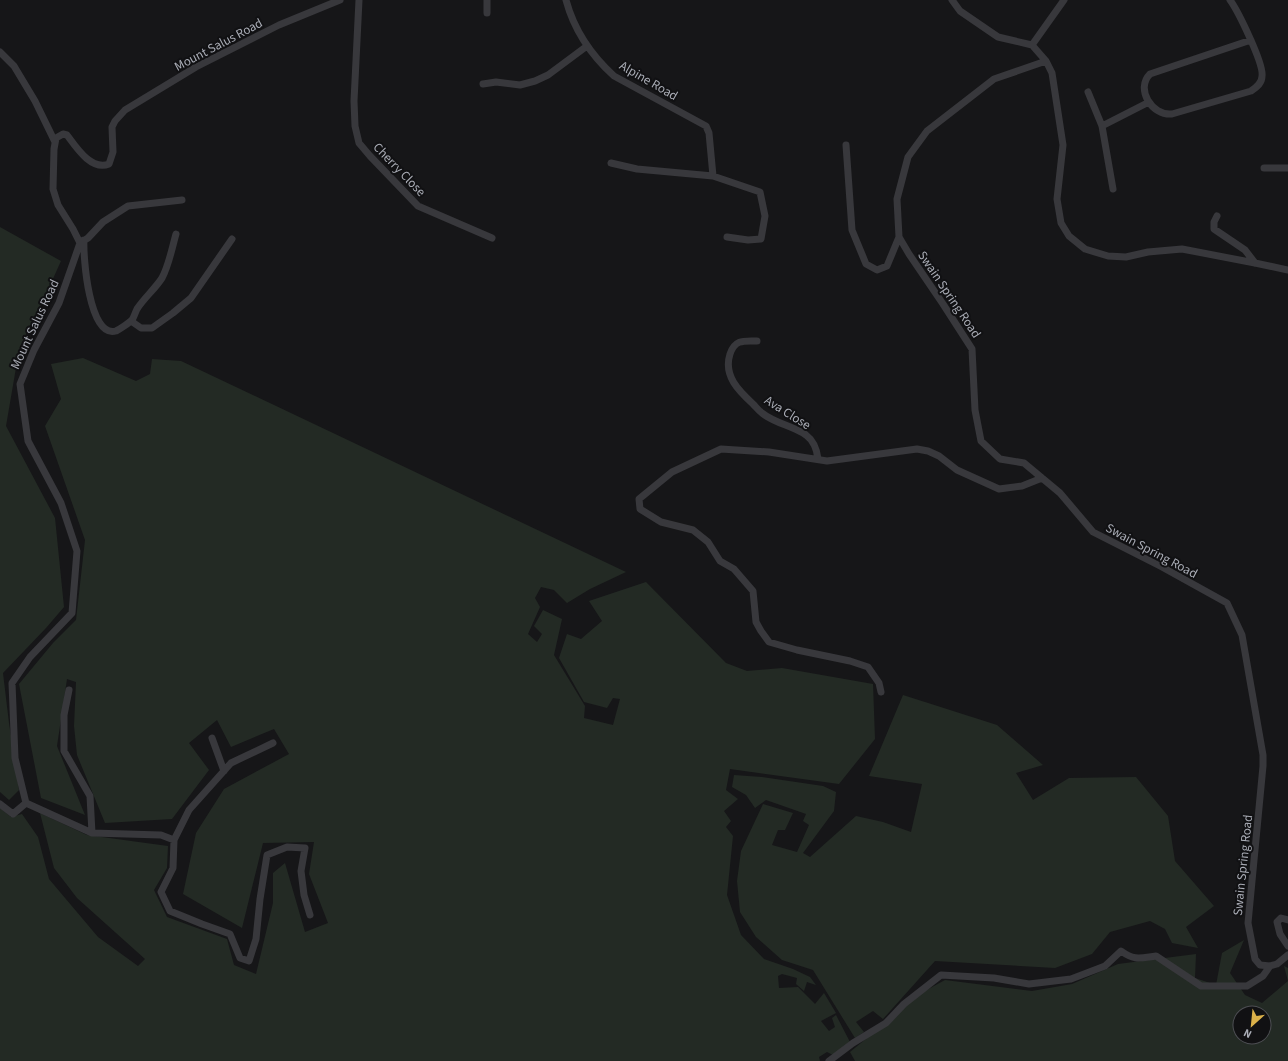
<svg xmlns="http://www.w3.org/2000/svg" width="1288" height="1061" font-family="'Source Sans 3',sans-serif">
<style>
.green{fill:#232a24;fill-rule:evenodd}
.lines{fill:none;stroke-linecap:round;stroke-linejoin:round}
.minor{stroke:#38383c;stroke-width:7}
.labels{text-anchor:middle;stroke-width:4;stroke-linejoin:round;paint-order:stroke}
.street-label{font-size:13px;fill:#aaadb6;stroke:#111113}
</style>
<rect width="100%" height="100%" fill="#161618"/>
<path class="green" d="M0,227L61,261L18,356L6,426L55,518L64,607L46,628L3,673L9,723L19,790L9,800L0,792Z
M83,358L136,381L150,374L152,359L181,361L626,572L590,589L567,603L554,590L541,587L535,598L540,607L528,634L537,642L542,634L534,626L543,610L562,619L554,655L585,706L584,718L613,725L620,699L613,698L607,708L584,702L559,658L567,634L581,639L602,621L589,601L646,582L726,663L747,671L782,668L873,684L875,739L839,784L730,769L726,790L738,799L724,811L731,821L726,827L733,836L727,895L741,935L764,959L793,969L810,977L816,985L807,982L804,991L796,984L797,978L782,974L778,976L779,988L798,987L815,1004L824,993L836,1013L821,1021L829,1031L835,1027L832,1018L836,1015L850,1042L833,1055L827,1052L819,1057L820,1061H0V808L11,817L22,814L38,837L49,879L98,937L138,966L145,959L77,898L54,868L40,813L87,835L168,846L167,868L154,890L167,917L227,939L234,965L256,974L273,903V873L285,863L305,932L328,923L309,874L314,842L263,843L242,928L183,894L196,833L224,789L289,754L274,729L231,747L217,720L189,743L209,770L172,819L105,823L77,755L74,726L76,682L67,679L57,746L85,815L41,798L19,684L53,643L76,620L85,540L45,426L61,399L51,364Z
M903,695L997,725L1043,765L1016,773L1033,800L1069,778L1136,777L1168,816L1175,861L1214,906L1186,927L1198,948L1172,943L1165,929L1150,921L1110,932L1092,954L1055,968L935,961L883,1019L873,1011L856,1022L864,1032L855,1038L813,970L782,960L756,937L740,912L737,881L741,851L763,804L793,813L785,830H778L772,845L797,852L809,825L803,821L806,814L766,800L755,808L746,795L732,787L734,775L762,777L823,786L836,792L834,811L803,853L810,857L856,816L883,822L911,832L922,784L869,776Z
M1244,940L1230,973L1245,995L1262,1003L1288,981L1284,966L1288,968V1061H855L850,1052L923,992L945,980L1032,991L1072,984L1118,964L1196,954L1195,978L1216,985L1222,953ZM1240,1013H1264V1037H1240Z"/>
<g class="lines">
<path class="minor" d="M359,0L354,101L355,126L359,143L370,156L418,206L492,238
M487,0V13
M566,0C574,30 591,55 614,76L706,126L709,133L713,176
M952,0L960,11L998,37L1032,45L1046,61L994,79L927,131L908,157L897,199L899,237L909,254L943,304L972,349L975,410L981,441L1000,459L1024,463L1060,493L1093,532L1162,567L1227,603L1242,635L1263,755V766L1248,923L1255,959L1260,965L1270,966L1277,964L1288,955
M1230,0C1238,11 1264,64 1262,76C1262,83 1257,87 1251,91L1172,114C1152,116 1135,89 1150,74L1251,40
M1032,45L1064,0
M0,52L14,66L35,101L55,142
M1046,61L1052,73L1063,145L1057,199L1061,223L1069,236L1085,249L1108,256L1126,257L1148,252L1182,249L1255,263L1288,270
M483,84L496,82L520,85L535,81L548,75L587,46
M1088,92L1102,126L1113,189
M1102,126L1149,102
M846,145L852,230L866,264L877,270L887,266L899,237
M611,163L637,169L713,176L760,192L765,216L761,239L748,240L727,237
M1264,168H1288
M1217,216L1214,222V229L1245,250L1255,263
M84,240C83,256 89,339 116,331C120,329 129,323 132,320C134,317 135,313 137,309C144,298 155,289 162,278C169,265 172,248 176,234
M80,243L88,238L103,222L128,206L182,200
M131,321L141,328H152L173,313L191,298L232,239
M757,341C744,341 735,339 730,354C723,376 739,391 753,404C756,407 758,410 762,413C774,423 793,426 806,435C814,441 817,450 818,459
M69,690L64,715V751L90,796L92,833
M881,692L879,683L868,667L850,661L797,650L769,642L761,631L756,622L753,591L734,569L720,561L708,542L693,530L661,522L640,509L639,499L672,472L721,449L769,452L827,461L917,449L928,451L939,456L957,470L999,489L1022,486L1042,478
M212,738L224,771
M26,803L92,833L161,835L174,840L173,868L161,892L170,911L202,924L230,934L240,958L249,961L256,939L260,899L267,855L287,847L305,848L301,871L304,895L310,915
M0,804L13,814L26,803L15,758L12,683L30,657L72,613L77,551L61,503L28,441L20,384L34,350L59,303L80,243L73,229L58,205L53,189L54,149L56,138L63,134L67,135C76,147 91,171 109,164L113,152L112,127L115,121L125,110L196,67L279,25L340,0
M174,840L189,810L231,763L273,743
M1288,920L1281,918L1277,922L1280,934L1288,946
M829,1061L853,1043L886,1023L904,1004L941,975L994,978L1029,984L1071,979L1105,966L1121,951C1135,961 1140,958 1156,956L1201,986H1247L1263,976L1270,966"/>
</g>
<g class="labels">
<g class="street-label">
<text transform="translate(218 44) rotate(-28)" y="5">Mount Salus Road</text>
<text transform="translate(649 80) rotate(30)" y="5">Alpine Road</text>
<text transform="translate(400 169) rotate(46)" y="5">Cherry Close</text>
<text transform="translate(950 294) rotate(56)" y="5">Swain Spring Road</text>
<text transform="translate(34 324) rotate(-65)" y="5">Mount Salus Road</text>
<text transform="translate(788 412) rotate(32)" y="5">Ava Close</text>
<text transform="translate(1152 550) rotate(28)" y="5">Swain Spring Road</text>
<text transform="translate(1242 865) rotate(-84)" y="5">Swain Spring Road</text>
</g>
</g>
<g transform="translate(1252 1025) rotate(207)"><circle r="19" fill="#111113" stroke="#4e4f54"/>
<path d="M0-3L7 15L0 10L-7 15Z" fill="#dbb14a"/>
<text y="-6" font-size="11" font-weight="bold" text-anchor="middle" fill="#aaadb6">N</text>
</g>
</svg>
